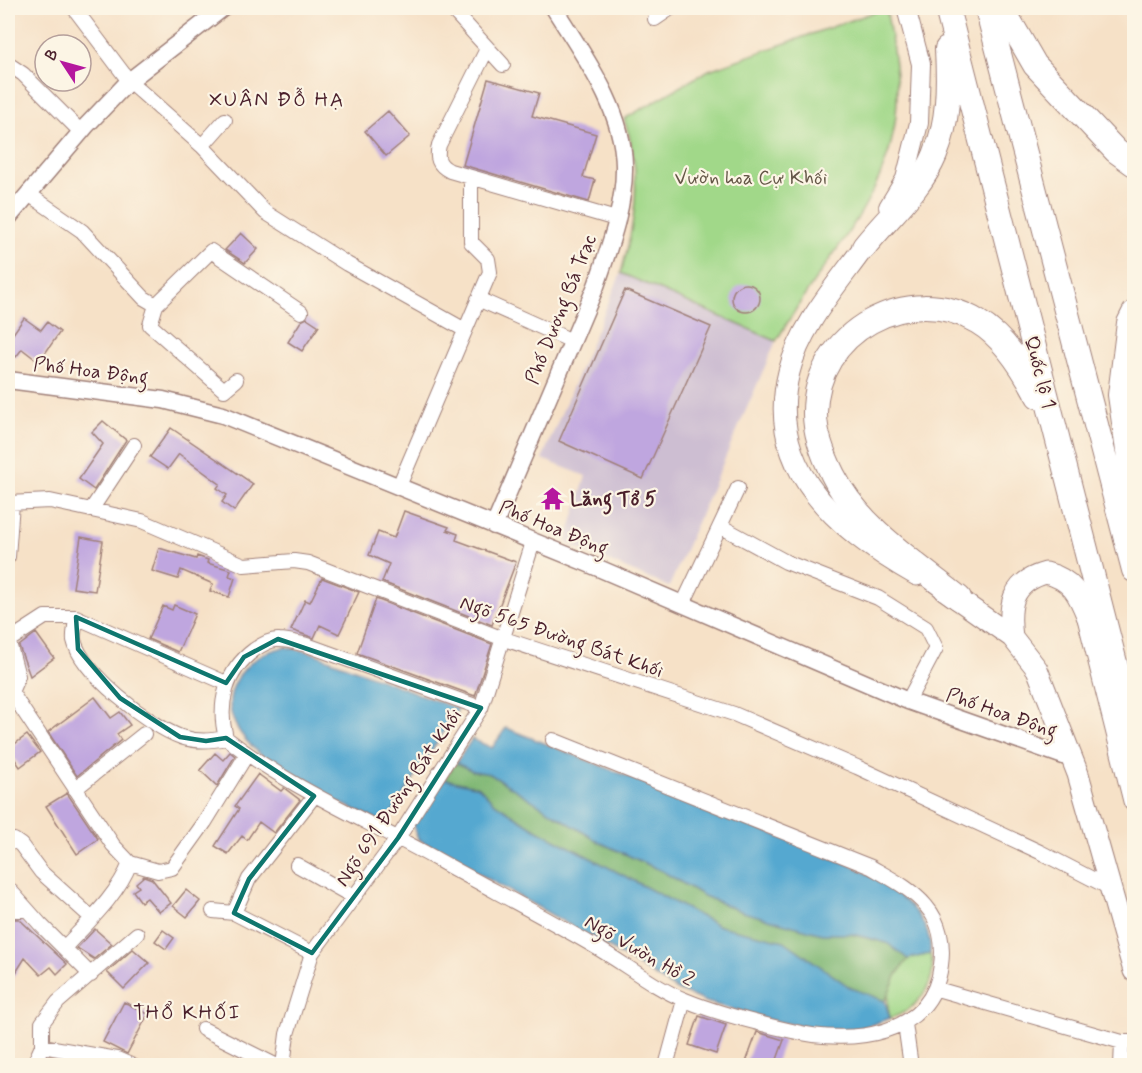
<svg xmlns="http://www.w3.org/2000/svg" width="1142" height="1073" font-family="Mynerve,sans-serif">
<style>
.industrial{fill:#cdbed2}
.green{fill:#a1d889;stroke:#767c5a;stroke-width:1.5}
.forest{fill:#80b875;stroke:#656c50;stroke-width:1.5}
.water{fill:#55a8d0;stroke:#50647e;stroke-width:1.5}
.building{fill:#bfa6df}
.lines{fill:none;stroke-linecap:round;stroke-linejoin:round}
.minor-casing{stroke:#a08079;stroke-width:16}
.tertiary-casing{stroke:#a08079;stroke-width:19}
.secondary-casing{stroke:#a08079;stroke-width:20}
.primary-casing{stroke:#a08079;stroke-width:23}
.trunk-casing{stroke:#a08079;stroke-width:23}
.motorway-casing{stroke:#a08079;stroke-width:26}
.minor{stroke:#fff;stroke-width:14}
.tertiary{stroke:#fff;stroke-width:16}
.secondary{stroke:#fff;stroke-width:18}
.primary{stroke:#fff;stroke-width:21}
.trunk{stroke:#fff;stroke-width:21}
.motorway{stroke:#fff;stroke-width:24}
.marked{fill:none;stroke:#0f766e;stroke-width:4.5;stroke-linejoin:round}
.labels{text-anchor:middle;stroke-width:4.5;stroke-linejoin:round;paint-order:stroke}
.park-label{font-size:20px;fill:#645647;stroke:#fcf5e5}
.street-label{font-size:20px;fill:#4a1f2b;stroke:#fcf5e5}
.poi-label{font-size:20px;font-weight:bold;fill:#4a1f2b;stroke:#fcf5e5;text-anchor:start}
.neighbourhood-label{font-size:21px;letter-spacing:1.5px;fill:#4a1f2b;stroke:#fcf5e5}
</style>
<rect width="100%" height="100%" fill="#fcf5e5"/>
<filter id="ink" filterUnits="userSpaceOnUse"><feTurbulence type="fractalNoise" baseFrequency=".0167" numOctaves="2"/><feDisplacementMap in="SourceGraphic" scale="12" xChannelSelector="R" yChannelSelector="G"/><feConvolveMatrix kernelMatrix="1 2 1 2 8 2 1 2 1" color-interpolation-filters="sRGB"/></filter>
<filter id="wash" filterUnits="userSpaceOnUse"><feTurbulence type="fractalNoise" baseFrequency=".008" numOctaves="4" result="noise"/><feDisplacementMap in="SourceGraphic" scale="24" xChannelSelector="R" yChannelSelector="G"/><feGaussianBlur stdDeviation="1.35" result="paint"/><feColorMatrix in="noise" values="0 0 0 0 0 0 0 0 0 0 0 0 0 0 0 0 0 1.4 0 .05"/><feComposite in="paint" operator="in"/></filter>
<g filter="url(#wash)">
<rect width="100%" height="100%" fill="#f6e1c7"/>
<path class="industrial" d="M621,273L776,341L669,587L566,543L586,476L542,459Z"/>
<path class="green" d="M886,8C891,35 896,62 897,90C899,169 855,223 813,283C800,302 788,322 776,341L621,273C636,220 643,172 624,119L709,70Z
M930,954C940,982 916,1011 890,1018C883,992 892,980 908,959Z"/>
<path class="forest" d="M456,763L473,771L490,774L599,842L662,871L704,896L743,912L822,934H850L887,943L908,959L897,974L885,1001L851,988L784,941L719,926L532,827L493,802L479,787L444,779Z"/>
<path class="water" d="M286,647L310,652L458,709L385,824C341,802 202,749 235,683C246,662 263,651 286,647Z
M506,728L856,867C886,883 935,915 930,954L908,959L887,943L852,934H822L743,912L704,896L662,871L599,842L490,774L473,771L456,763L472,739L492,748Z
M444,779L479,787L493,802L532,827L719,926L784,941L851,988L885,1001L890,1018L854,1031L836,1033L770,1020L706,1002L677,990L610,948L418,839L413,824Z"/>
<g id="blocks">
<path class="building" d="M488,79L539,93L532,116L596,134L583,177L595,180L589,202L463,165Z
M388,111L410,136L386,156L365,131Z
M241,233L258,249L245,263L225,250Z
M732 298a14 14 0 1 1 28 0a14 14 0 1 1-28 0Z
M625,290L711,327L643,479L559,441Z
M24,318L41,330L47,322L60,332L39,362L22,349L16,357L8,351V341Z
M307,318L319,326L302,351L288,342L301,321Z
M103,421L126,440L94,490L79,479L103,444L92,432Z
M171,428L253,484L234,511L222,502L227,495L217,488L220,484L179,454L168,469L150,457Z
M404,511L449,527L447,530L458,534L456,540L516,562L492,625L382,582L389,564L369,555L378,532L394,538Z
M81,537L103,541L95,591L73,588Z
M159,548L196,559L197,556L208,560L207,563L231,570L229,576L235,578L229,597L210,591L213,584L181,570L178,579L152,571Z
M322,578L359,592L339,634L320,625L314,638L291,630L305,600L310,602Z
M376,599L492,644L475,696L357,653Z
M174,605L195,614L178,652L148,639L163,606L172,610Z
M36,633L54,658L30,676L19,646Z
M95,697L111,718L120,712L130,725L117,734L121,740L77,776L48,732Z
M27,735L40,752L20,767L8,749Z
M230,752L235,756L217,786L200,770L215,753L223,760Z
M258,774L281,791L284,788L300,800L274,833L259,822L247,840L242,836L228,854L215,846L239,809L235,806Z
M67,793L98,839L77,854L46,806Z
M144,876L152,879L171,903L159,912L147,898L141,902L133,891L139,887L136,883Z
M186,890L200,901L187,917L173,906Z
M9,919H19L67,964L57,974L51,967L41,975L25,958L8,985Z
M95,929L112,944L94,959L77,948Z
M163,930L174,938L166,949L155,941Z
M133,949L149,963L124,989L107,972Z
M124,1002L148,1014L127,1054L103,1042Z
M699,1016L726,1025L716,1054L689,1045Z
M757,1032L784,1040L775,1065H745Z"/>
</g>
</g>
<g filter="url(#ink)">
<use href="#blocks" fill-opacity="0" stroke="#a08079" stroke-width="1.5"/>
<g class="lines">
<defs>
<path id="minor" d="M74,8L129,81L202,146L225,120
M451,8L503,65
M655,19L671,8
M485,53L439,145C436,158 438,165 450,171L616,219
M8,64L23,74L81,132
M202,146L265,212L347,264L465,330
M30,195L82,231L144,298L156,305
M478,299L572,341
M156,305L211,251L301,312
M156,305L150,325L224,390L236,380
M399,486L490,272L488,259L471,242V178
M8,503L50,501L142,521L244,565L294,561L308,563L501,638L734,714L857,767L1040,852L1110,888
M91,510L134,445
M720,526L786,562L878,598L926,628L936,648L908,701
M8,557L12,503
M683,604L738,488
M76,617C76,624 73,634 74,640C81,673 150,726 181,737C197,742 210,741 226,738
M8,639L18,676L11,692L113,845L130,863
M8,641L45,617H76L226,683
M481,708L307,645C298,643 288,640 279,640C271,639 261,645 254,650C226,671 217,704 226,738C291,789 367,820 438,860C490,889 543,916 594,946C624,963 653,987 685,1000C719,1014 756,1023 792,1031C850,1045 932,1038 941,965C944,944 940,922 926,906C912,889 890,878 871,867L553,740
M75,789L144,734
M8,843L14,840L21,845L41,872L92,918
M297,865L354,897
M8,888L40,924L91,975
M8,910H27
M213,911L234,913L312,953
M234,913L249,879L314,796
M64,948C87,923 118,895 130,863L158,871L172,868L205,822L247,754
M937,989L1122,1042H1134
M905,1024L911,1066
M203,1029L277,1066
M42,1046V1023L58,1002L137,934
M33,1066L42,1046L117,1059L133,1066
M283,1066L287,1034L312,953L398,838L481,708L533,542
M666,1066L684,1000
M1121,1066L1122,1042"/>
<path id="tertiary" d="M8,218L86,126L129,81L223,8
M8,380L163,400L223,415L589,564L908,701L1072,759
M494,526L596,286C609,248 625,206 624,165C623,108 583,55 554,8"/>
<path id="secondary" d="M888,207L905,179L919,123L921,64L906,8"/>
<path id="primary" d="M1087,601L1088,618L1134,801"/>
<path id="trunk" d="M864,247C837,285 800,326 789,372C764,470 842,533 917,575
M945,590L1012,637L1037,669L1078,774L1134,971
M1012,637C1008,606 1011,582 1046,573C1072,579 1079,595 1088,618"/>
<path id="motorway" d="M947,8L1134,737
M987,8L1134,570
M1002,8L1035,65L1116,151L1134,164
M864,247C887,218 921,189 935,155C949,121 949,85 947,49
M1134,313L1129,323L1120,395L1134,492
M959,598C915,563 858,526 833,475C824,457 815,435 815,414C814,332 909,280 978,322C1005,338 1024,369 1038,396"/>
</defs>
<use href="#minor" class="minor-casing"/>
<use href="#tertiary" class="tertiary-casing"/>
<use href="#secondary" class="secondary-casing"/>
<use href="#primary" class="primary-casing"/>
<use href="#trunk" class="trunk-casing"/>
<use href="#motorway" class="motorway-casing"/>
<use href="#minor" class="minor"/>
<use href="#tertiary" class="tertiary"/>
<use href="#secondary" class="secondary"/>
<use href="#primary" class="primary"/>
<use href="#trunk" class="trunk"/>
<use href="#motorway" class="motorway"/>
</g>
</g>
<path class="marked" d="M76,617L226,683L244,657L278,639L481,708L398,838L312,953L234,913L249,879L314,796L226,738L206,741L180,737L120,698L78,649Z"/>
<defs>
<symbol id="temple-bare" viewBox="-9 -9 18 18"><path d="M0-6L5-2H3V0L6.5 2.5H4V6H1.5V3h-3V6H-4V2.5H-6.5L-3 0V-2H-5Z" fill="#b5179e" stroke="#fcf5e5" stroke-width="2.5" paint-order="stroke"/></symbol>
</defs>
<g fill-rule="evenodd">
<use href="#temple-bare" x="536" y="482" width="33" height="33"/>
</g>
<g class="labels">
<g class="park-label">
<text x="751" y="184">Vườn hoa Cự Khối</text>
</g>
<g class="street-label">
<text transform="translate(560 309) rotate(-68)" y="7">Phố Dương Bá Trạc</text>
<text transform="translate(91 370) rotate(7)" y="7">Phố Hoa Động</text>
<text transform="translate(1041 372) rotate(75)" y="7">Quốc lộ 1</text>
<text transform="translate(554 527) rotate(22)" y="7">Phố Hoa Động</text>
<text transform="translate(562 636) rotate(19)" y="7">Ngõ 565 Đường Bát Khối</text>
<text transform="translate(1002 712) rotate(19)" y="7">Phố Hoa Động</text>
<text transform="translate(398 797) rotate(-56)" y="7">Ngõ 691 Đường Bát Khối</text>
<text transform="translate(640 950) rotate(30)" y="7">Ngõ Vườn Hồ 2</text>
</g>
<g class="poi-label">
<text x="570" y="505">Lăng Tổ 5</text>
</g>
<g class="neighbourhood-label">
<text x="277" y="106">XUÂN ĐỖ HẠ</text>
<text x="187" y="1019">THỔ KHỐI</text>
</g>
</g>
<rect width="1142" height="1073" fill="none" stroke="#fcf5e5" stroke-width="30"/>
<g transform="translate(63 63) rotate(306)"><circle r="28" fill="#fcf5e5" stroke="#b59f9b" stroke-width="1.5"/>
<path d="M0-4.5L10 22L0 15L-10 22Z" fill="#b5179e"/>
<text y="-9" font-size="16" font-weight="bold" text-anchor="middle" fill="#4a1f2b">B</text>
</g>
</svg>
